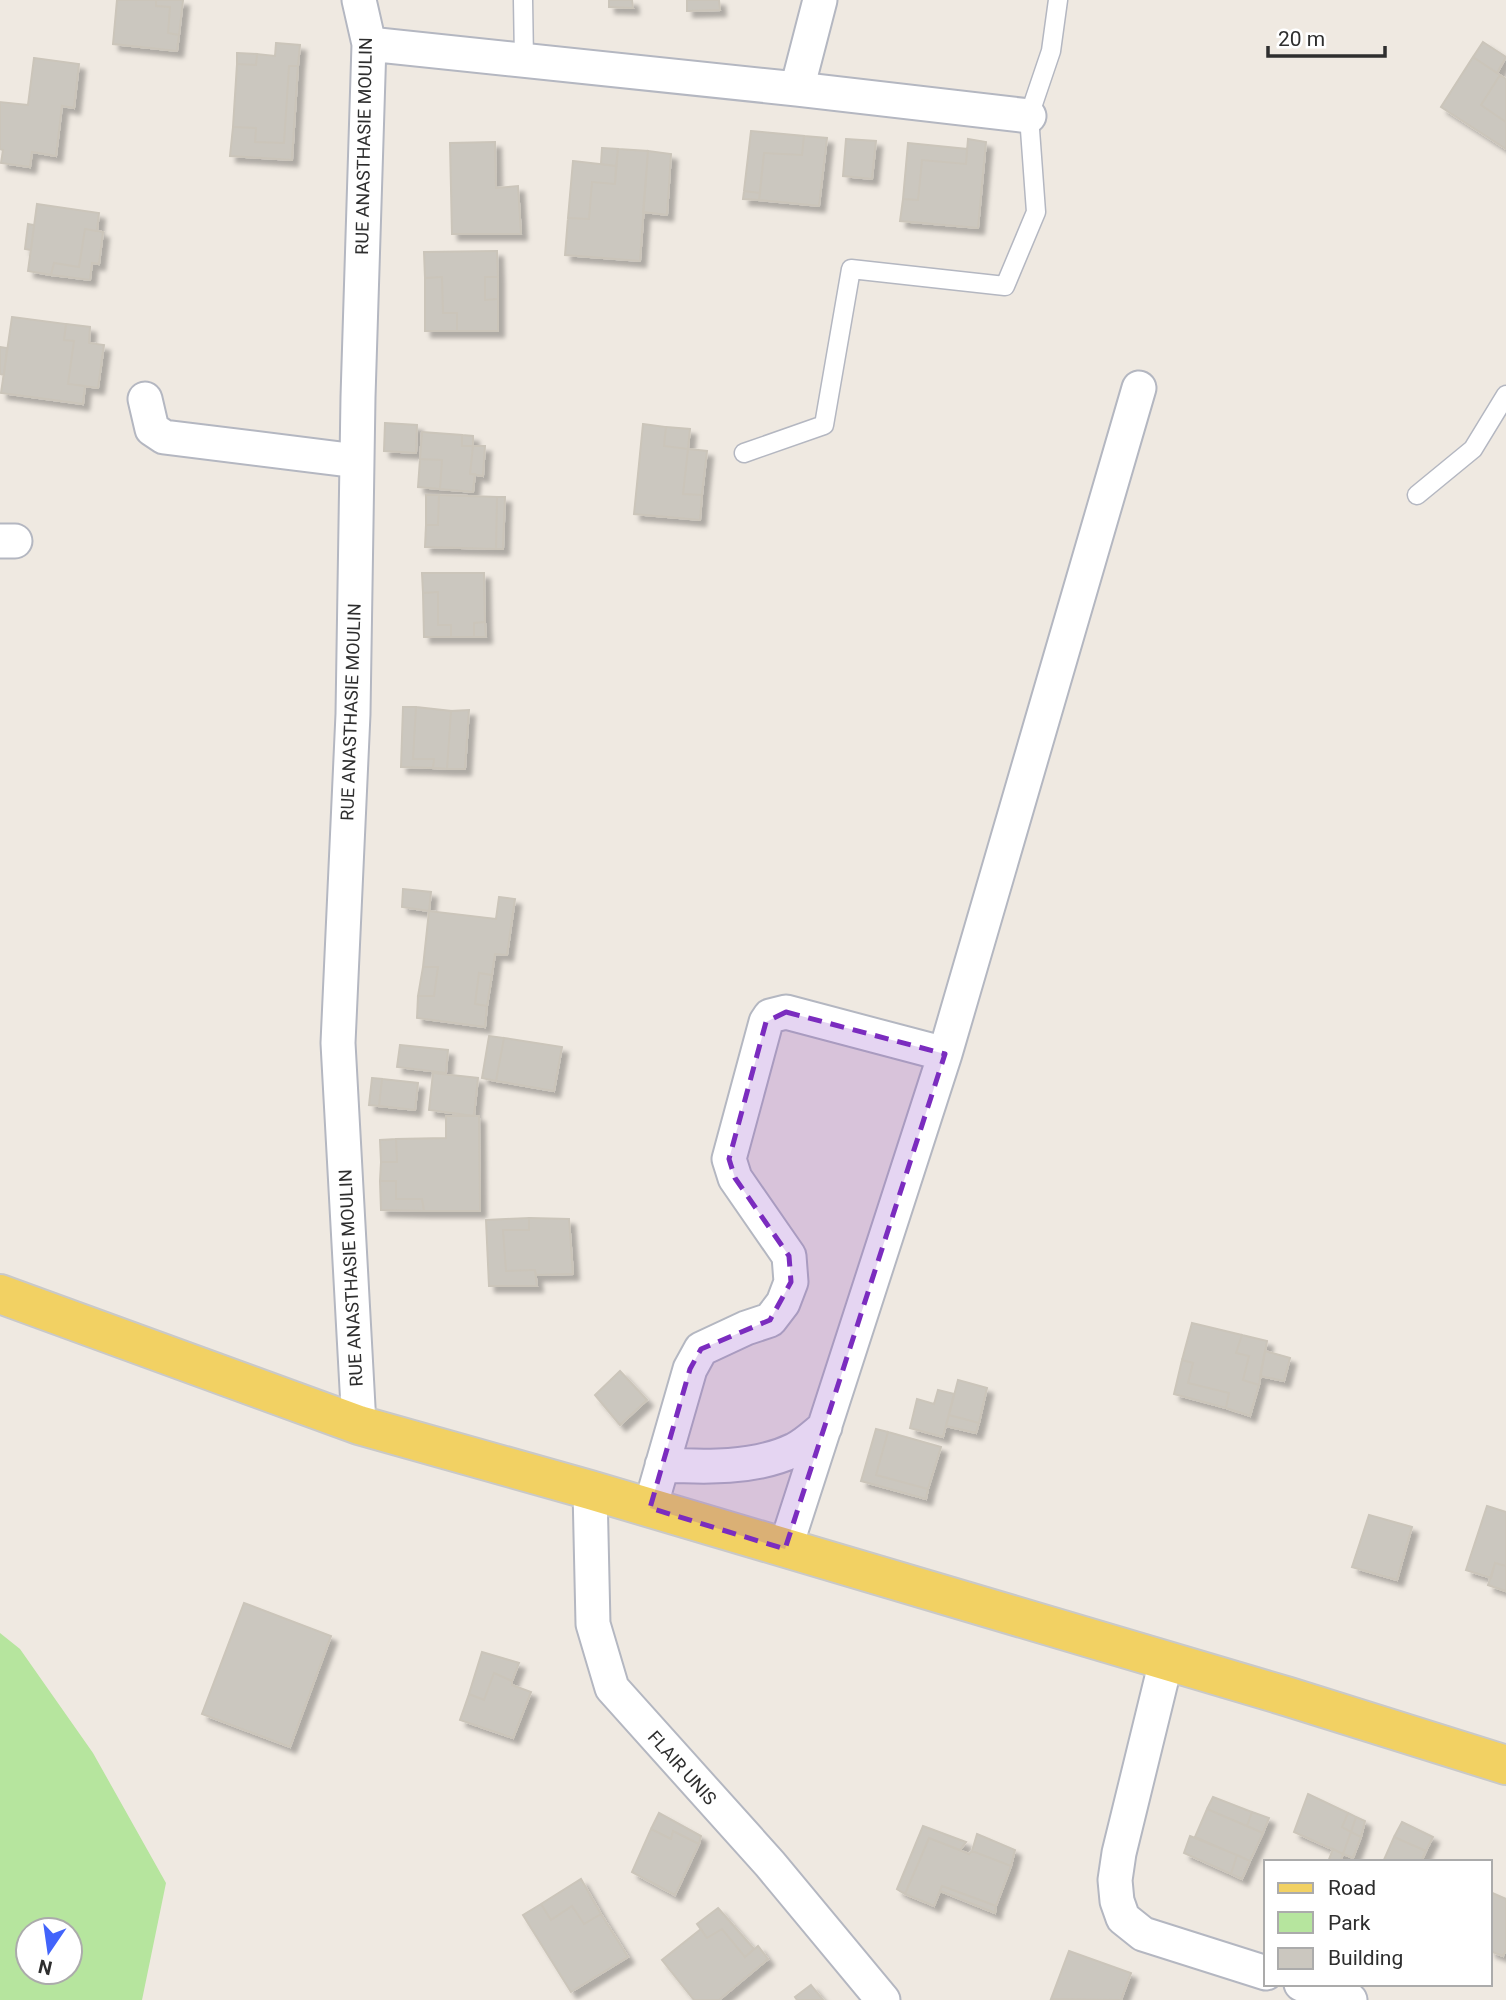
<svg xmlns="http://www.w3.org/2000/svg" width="1506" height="2000" font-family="Roboto,sans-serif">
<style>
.green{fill:#b6e59e;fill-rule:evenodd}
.building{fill:#cbc7bf;stroke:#cbc5ba;stroke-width:2;filter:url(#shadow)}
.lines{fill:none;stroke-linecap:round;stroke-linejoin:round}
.lane-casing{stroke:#b4b7c1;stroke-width:21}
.street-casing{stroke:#b4b7c1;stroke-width:37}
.primary-casing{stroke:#c9c9c9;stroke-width:42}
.lane{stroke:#fff;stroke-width:18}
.street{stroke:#fff;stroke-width:33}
.primary{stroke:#f2d163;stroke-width:38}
.marked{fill:#7b2cbf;fill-opacity:0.2;stroke:#7b2cbf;stroke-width:5;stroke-dasharray:14 9;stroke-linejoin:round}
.labels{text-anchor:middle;stroke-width:5;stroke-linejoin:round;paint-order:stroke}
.street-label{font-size:18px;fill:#2e2e2e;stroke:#fff}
</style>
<defs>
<filter id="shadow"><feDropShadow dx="6" dy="6" stdDeviation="2" flood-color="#0004"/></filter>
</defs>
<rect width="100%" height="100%" fill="#efe9e1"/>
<path class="green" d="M0,1633L20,1649L93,1753L166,1883L142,2000H0ZM28,1930H70V1972H28Z"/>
<path class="building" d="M117,0H156V6L170,7L168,33L179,35L177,51L113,44Z
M156,0H183L179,35L168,33L170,7L156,6Z
M609,0H632L633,8L609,7Z
M687,0H719L720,10L687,11Z
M1483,42L1506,57L1497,73L1473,57Z
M276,43L300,45L298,66H289L284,143L255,142L256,128L233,127L237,64L256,65L257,54L275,56Z
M237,53L257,54L256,65L237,64Z
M1473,57L1500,75L1481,105L1506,122V149L1441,107Z
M34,58L79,64L74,108L62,106L56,156L32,152L30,167L1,163L3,150L0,149V102L28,105Z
M289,66H298L292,160L230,156L233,127L256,128L255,142L284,143Z
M1500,75L1506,79V122L1481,105Z
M751,131L804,136L802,155L764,153L760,193L744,191Z
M804,136L827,138L819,206L759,200L764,153L802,155Z
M846,139L876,141L872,179L843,176Z
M968,139L986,142L978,228L900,221L903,199L918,200L922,160L966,164Z
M495,142L496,188L518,186L521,234H452L450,143Z
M908,143L967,149L966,164L922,160L918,200L903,199Z
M602,148L618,149L616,166L601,164Z
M618,149L648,151L640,261L565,255L568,218L589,219L592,182L615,184Z
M648,151L671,154L667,215L643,212Z
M573,161L616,166L615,184L592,182L589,219L568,218Z
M744,191L760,193L759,200L743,199Z
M37,204L99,213L97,231L85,229L79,267L54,263L51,275L28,271Z
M28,224L34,225L31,250L25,249Z
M85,229L103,232L99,264L92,263L90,280L51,275L54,263L79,267Z
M497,251L498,277H485V300L498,299V331H457V313H443L442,277L425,278L424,252Z
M442,277L443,313H457V331H425V278Z
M485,277H498V299L485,300Z
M12,317L66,324L64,340L74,341L68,384L85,386L83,404L1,393Z
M66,324L90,327L89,343L104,345L98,388L68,384L74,341L64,340Z
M0,347L7,348L4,375L0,374Z
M385,423L417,425L416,453L384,451Z
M643,424L666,427L664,446L688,449L683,494L702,495L700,520L634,514Z
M666,427L690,429L688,449L664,446Z
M422,432L462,435V446H473L470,474H475L473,492L440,489L442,460L420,459Z
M462,435L473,436V446H462Z
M473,446H485L483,476L470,474Z
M688,449L707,451L702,495L683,494Z
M420,459L442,460L440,489L418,487Z
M426,495H439L438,525H426Z
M439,495L497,497L496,549L425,547L426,525H438Z
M497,497H505L503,549H496Z
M422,573H484L485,622L474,623V637H451V625H438V592L423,593Z
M438,592V625H451V637H424L423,593Z
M485,622L486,637H474V623Z
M403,707H416L413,759H434L433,768L401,767Z
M416,707L451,711L447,769L433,768L434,759H413Z
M469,710L465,769H447L451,711Z
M403,889L431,892L429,911L402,907Z
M499,897L515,899L507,955L495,954L492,975L479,973L475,1004L487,1006L485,1027L417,1018L418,996H434L438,967H423L429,911L496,919Z
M423,967H438L434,996H418Z
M479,973L492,975L487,1006L475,1004Z
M489,1036L504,1038L496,1081L482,1078Z
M504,1038L562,1047L554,1091L496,1081Z
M400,1045L448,1050L446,1073L397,1067Z
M433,1073L478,1078L474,1116L429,1110Z
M372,1078L382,1079L379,1106L369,1105Z
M382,1079L418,1083L415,1110L379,1106Z
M446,1116H479L480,1211H424L422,1199H396V1181H380L381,1162H397L396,1139L446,1138Z
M396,1139L397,1162H381L380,1140Z
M380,1181H396V1199H422L424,1211L381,1210Z
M529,1218L569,1219L573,1274L536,1275L535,1270L506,1271L503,1230H529Z
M529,1218V1230H503L506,1271L535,1270L537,1286H489L486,1220Z
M1192,1323L1242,1335L1236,1353L1249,1356L1243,1380L1259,1385L1250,1416L1226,1408L1229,1393L1188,1383L1193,1363L1182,1360Z
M1242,1335L1267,1341L1259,1385L1243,1380L1249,1356L1236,1353Z
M1265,1351L1290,1358L1284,1381L1260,1376Z
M1182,1360L1193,1363L1188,1383L1229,1393L1226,1408L1174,1394Z
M620,1371L647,1400L620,1425L595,1395Z
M958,1380L987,1388L979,1423L949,1415Z
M938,1390L954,1394L943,1437L910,1428L917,1399L934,1404Z
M949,1415L979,1423L976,1433L946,1426Z
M876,1429L888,1432L876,1475L928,1489L926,1499L861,1481Z
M888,1432L941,1447L928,1489L876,1475Z
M1487,1506L1506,1512V1566L1495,1563L1491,1578L1466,1570Z
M1369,1515L1412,1527L1397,1580L1352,1567Z
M1495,1563L1506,1566V1591L1488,1585Z
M244,1603L331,1636L290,1747L202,1714Z
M482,1652L519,1663L512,1681L494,1673L484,1700L469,1694Z
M494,1673L512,1681V1685L531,1692L513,1738L460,1720L469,1694L484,1700Z
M1308,1794L1348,1813L1342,1827L1351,1832L1343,1854L1294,1832Z
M1213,1797L1252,1812L1247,1826L1207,1809Z
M1207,1809L1263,1833L1250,1861L1195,1837Z
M1252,1812L1269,1818L1263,1833L1247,1826Z
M659,1813L701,1836L699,1844L673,1831L671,1839L651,1829Z
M1348,1813L1356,1817L1351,1832L1342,1827Z
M1356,1817L1365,1821L1361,1837L1351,1832Z
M1402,1822L1433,1837L1426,1851L1394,1837Z
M923,1826L966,1842L960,1850L929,1838L905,1894L897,1889Z
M651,1829L671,1839L673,1831L699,1844L675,1895L632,1872Z
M1351,1832L1361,1837L1353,1858L1343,1854Z
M977,1834L1015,1850L1011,1866L972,1851Z
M1190,1836L1237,1855L1231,1874L1184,1853Z
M1394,1837L1426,1851L1421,1862H1383Z
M929,1838L969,1854L972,1851L1011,1866L996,1906L942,1886L934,1906L905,1894Z
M1333,1849L1343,1854L1340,1862H1328Z
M1237,1855L1250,1861L1242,1879L1231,1874Z
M581,1879L601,1914L584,1924L572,1906L551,1920L541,1904Z
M942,1886L996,1906L995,1913L940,1891Z
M1490,1892L1506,1899V1950L1503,1956L1490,1951Z
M541,1904L551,1920L572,1906L584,1924L601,1914L628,1957L571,1992L523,1915Z
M718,1908L754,1949L745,1957L722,1929L707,1938L697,1924Z
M701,1929L707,1938L722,1929L745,1957L758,1946L768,1959L719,2000H694L662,1960Z
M1069,1951L1131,1973L1121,2000L1051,1999Z
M811,1985L823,2000H797L795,1997Z"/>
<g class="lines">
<defs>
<path id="lane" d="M523,0L524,60
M744,453L824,425L851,269L1005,286L1036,212L1029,116L1051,51L1058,0
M1417,495L1473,449L1506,395"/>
<path id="street" d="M369,44L797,89L1029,116
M797,89L820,0
M145,399L152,429L164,437L357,461
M0,541H15
M359,1425L338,1043L353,714L358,397L369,44L359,0
M662,1465C704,1467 755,1469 794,1450C805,1445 815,1435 825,1427
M590,1490L593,1624L612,1688L770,1864L883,2000
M650,1508L690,1369L701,1349L746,1328L770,1320L783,1303L791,1282L789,1256L735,1178L729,1159L766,1022L770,1016L786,1012L945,1054
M785,1549L945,1054L1139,388
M1166,1661L1119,1853L1115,1880L1117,1901L1123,1918L1143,1934L1266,1973
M1301,1984L1350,2000"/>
<path id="primary" d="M0,1294L359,1425L590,1490L1289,1697L1506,1765"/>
</defs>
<use href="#lane" class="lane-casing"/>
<use href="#street" class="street-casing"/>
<use href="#primary" class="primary-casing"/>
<use href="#lane" class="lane"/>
<use href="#street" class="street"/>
<use href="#primary" class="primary"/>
</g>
<path class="marked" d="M786,1012L945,1054L785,1549L650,1508L690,1369L701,1349L770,1320L791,1282L789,1256L735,1178L729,1159L766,1022Z"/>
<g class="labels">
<g class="street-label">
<text transform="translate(364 146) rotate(-89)" y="6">RUE ANASTHASIE MOULIN</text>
<text transform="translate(351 712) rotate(-88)" y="6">RUE ANASTHASIE MOULIN</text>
<text transform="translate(351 1278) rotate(-93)" y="6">RUE ANASTHASIE MOULIN</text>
<text transform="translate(682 1768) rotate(48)" y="6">FLAIR UNIS</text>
</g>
</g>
<rect x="1264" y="1860" width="228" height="126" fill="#ffffff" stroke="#ababab" stroke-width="2"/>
<rect x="1278" y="1883" width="35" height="10" fill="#f2d163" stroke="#ababab" stroke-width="2"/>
<text x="1328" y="1895" font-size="21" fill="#2e2e2e">Road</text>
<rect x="1278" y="1912" width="35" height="21" fill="#b6e59e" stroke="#ababab" stroke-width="2"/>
<text x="1328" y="1930" font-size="21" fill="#2e2e2e">Park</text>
<rect x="1278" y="1948" width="35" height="21" fill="#cbc7bf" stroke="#ababab" stroke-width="2"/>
<text x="1328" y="1965" font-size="21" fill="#2e2e2e">Building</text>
<g transform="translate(49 1951) rotate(193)"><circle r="33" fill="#ffffff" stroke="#ababab" stroke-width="2"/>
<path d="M0-5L12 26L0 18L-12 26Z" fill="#4264fb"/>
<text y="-10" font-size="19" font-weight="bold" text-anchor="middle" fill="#2e2e2e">N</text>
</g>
<path d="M1268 46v10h117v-10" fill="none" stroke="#2e2e2e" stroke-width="3.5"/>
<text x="1278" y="46" font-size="21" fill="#2e2e2e" stroke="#ffffff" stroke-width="5" paint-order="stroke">20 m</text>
</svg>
